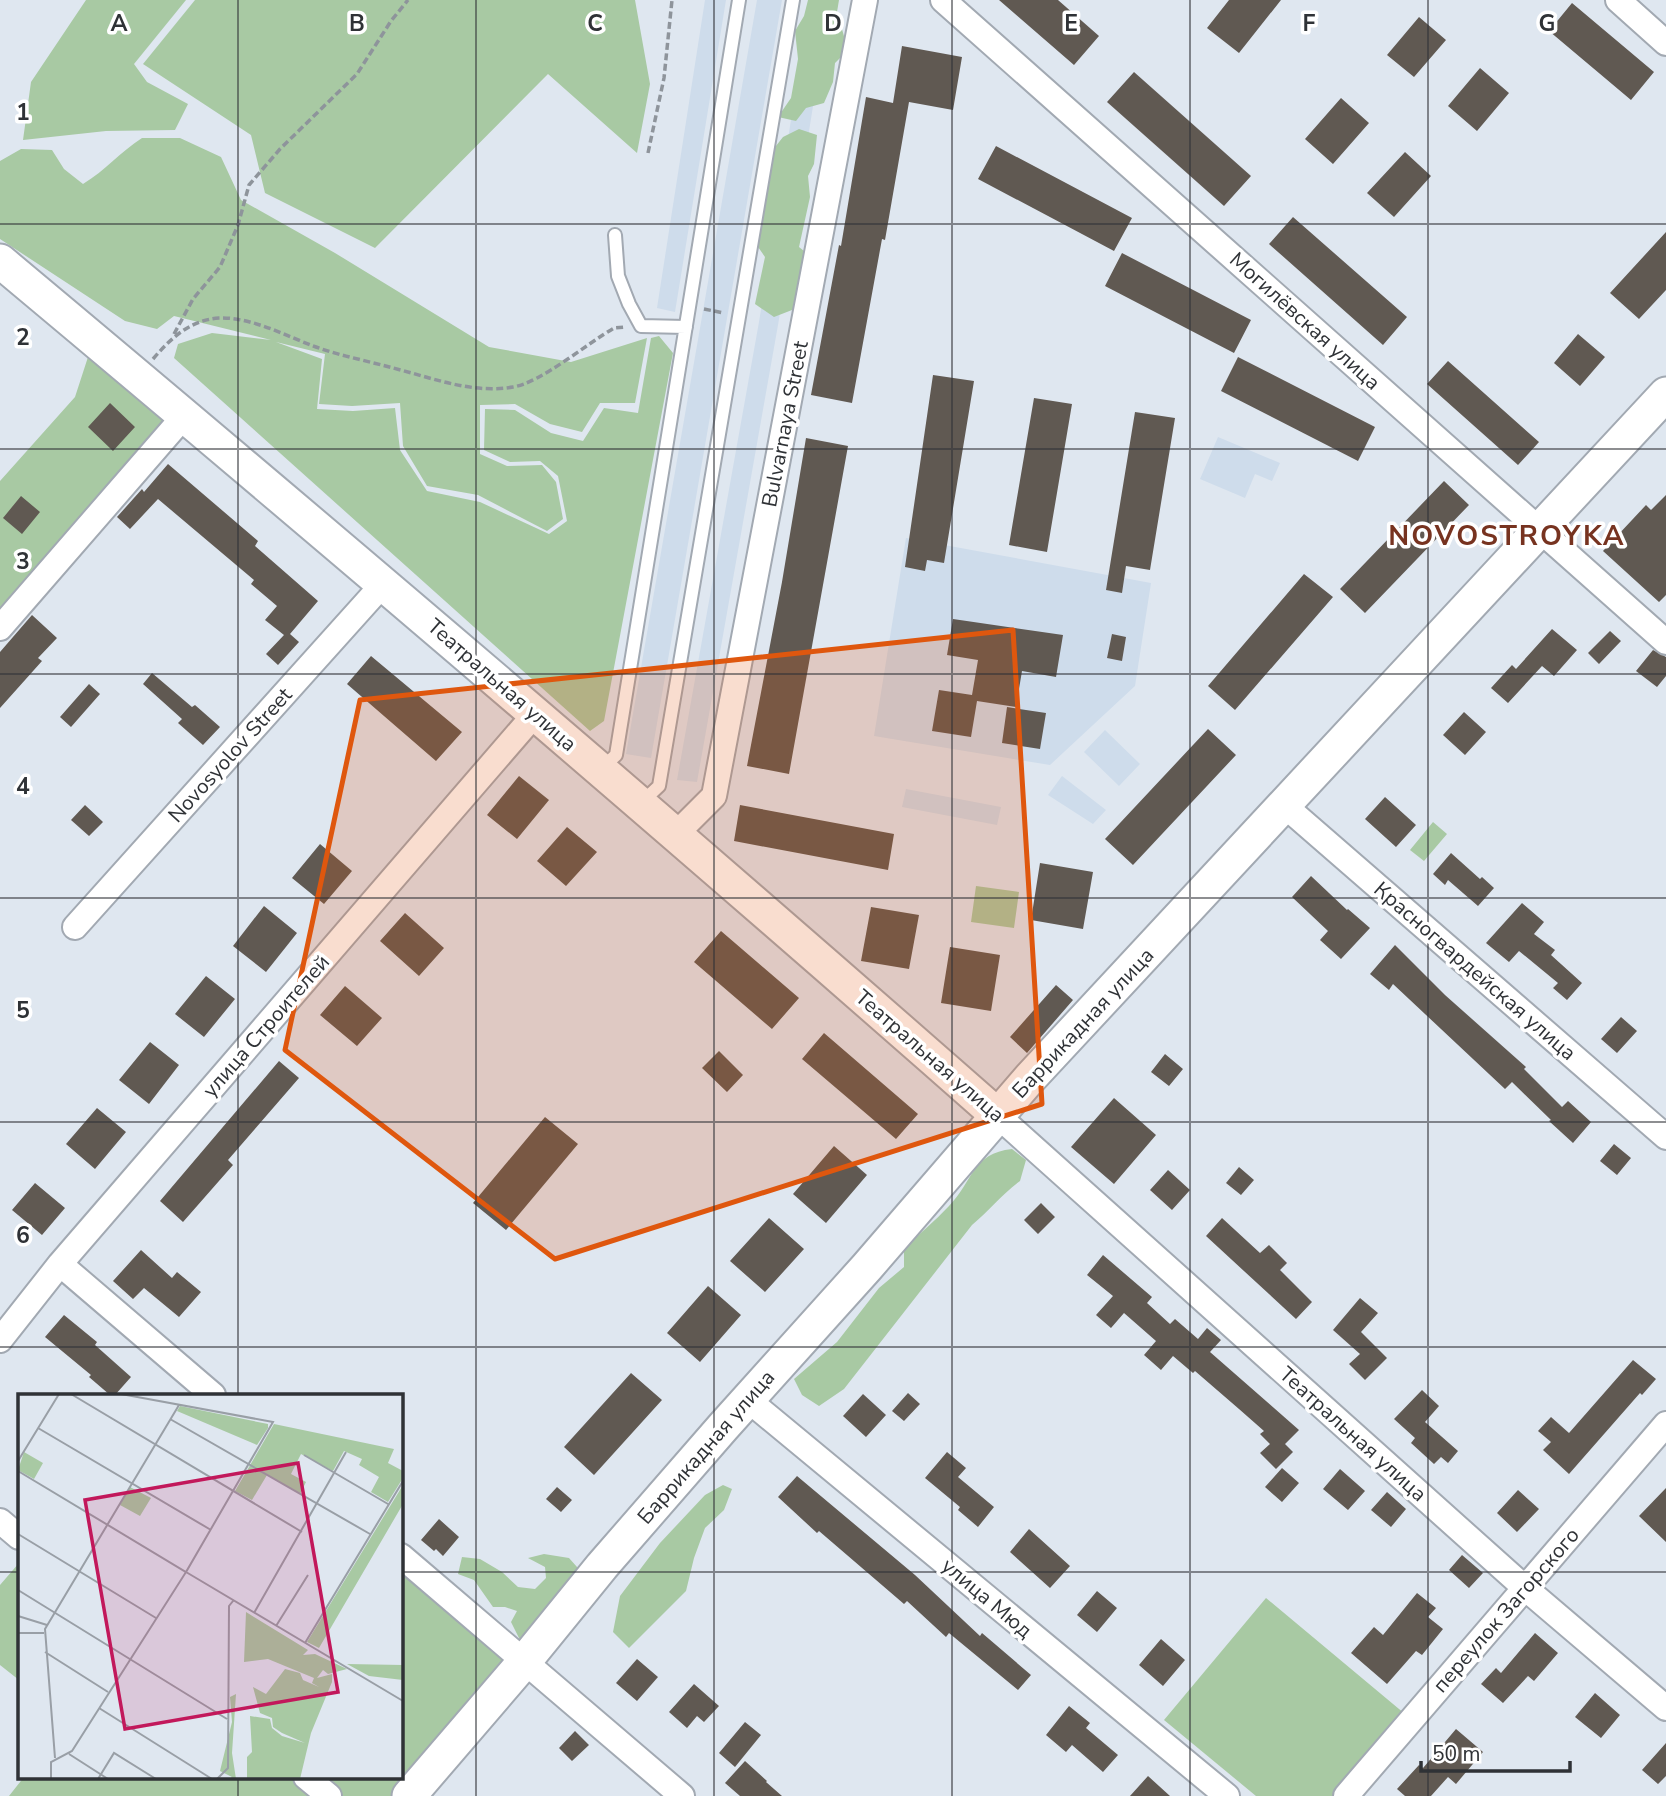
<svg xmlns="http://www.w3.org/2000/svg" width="1666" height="1796" font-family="'Nunito Sans',sans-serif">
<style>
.built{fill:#cedceb}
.green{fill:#a8c9a3}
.building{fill:#605952}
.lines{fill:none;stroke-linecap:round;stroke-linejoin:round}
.lane-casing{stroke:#a2a9b2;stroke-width:16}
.street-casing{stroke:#a2a9b2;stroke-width:28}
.secondary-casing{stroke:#a2a9b2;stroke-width:37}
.path{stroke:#8e949b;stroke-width:3.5;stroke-dasharray:7 3.5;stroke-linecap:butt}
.lane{stroke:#fff;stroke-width:12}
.street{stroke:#fff;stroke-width:24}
.secondary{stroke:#fff;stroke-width:33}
.marked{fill:#df570e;fill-opacity:0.2;stroke:#df570e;stroke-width:5;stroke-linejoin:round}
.grid{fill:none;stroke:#2f3236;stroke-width:2;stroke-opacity:0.55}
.labels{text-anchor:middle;stroke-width:7;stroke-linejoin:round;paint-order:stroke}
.street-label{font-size:21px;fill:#2f3236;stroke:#fff}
.district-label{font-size:28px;font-weight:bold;letter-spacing:2px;fill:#773320;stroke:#fff}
.inset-road{fill:none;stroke:#999fa6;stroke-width:2}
.view{fill:#c2185b;fill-opacity:0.15;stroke:#c2185b;stroke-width:3.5}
.inset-edge{fill:none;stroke:#2f3236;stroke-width:3.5}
.grid-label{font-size:23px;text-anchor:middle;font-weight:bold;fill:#2f3236;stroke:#fff;stroke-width:7;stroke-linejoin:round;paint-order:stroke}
</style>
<rect width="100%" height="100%" fill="#dfe7f0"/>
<path class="built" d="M705,0H726L675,312L657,308Z
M757,0H782L651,758L626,754Z
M810,0H830L778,325L697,782L677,780L759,322Z
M1218,437L1280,463L1272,481L1255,474L1245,498L1200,479Z
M906,538L1151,583L1135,686L1050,765L874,736Z
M1105,730L1140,764L1119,786L1084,752Z
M1062,776L1106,810L1093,824L1048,795Z
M906,789L1001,807L997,825L902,807Z"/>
<path class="green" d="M86,0H186L134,64L147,82L188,104L175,130L106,131L23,140L31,82Z
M195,0H635L650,84L637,153L548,74L375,248L265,193L251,135L143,64Z
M808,0H839L837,12L848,50L835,63L833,82L824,103L806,108L796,121L778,117L791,98L798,59L795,31L804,16Z
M799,129L817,135L814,164L808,176L810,197L799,247L804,251L801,301L792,310L774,317L755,304L765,257L749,234L772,151L783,137Z
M142,138H180L221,157L241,200L335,253L489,347L571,362L647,338L635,403H600L582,432L550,424L515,404L480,405V454L507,466L542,465L556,482L563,519L547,531L478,495L427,486L403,446L400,403L352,406L319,404L325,354L276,342L322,359L317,409L353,411L395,408L400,450L427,491L480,502L549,534L567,521L558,476L540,461L510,462L484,450L485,409L515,410L551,433L583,441L604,408L638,413L651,338L659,336L673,353L604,721L590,731L174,358L178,344L212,333L271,340L174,316L157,329L125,321L0,239V161L21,149L52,150L64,169L83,184C106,170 120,152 142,138Z
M88,357L170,420L0,613V481L75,397Z
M1433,822L1447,834L1424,861L1410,850Z
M976,886L1019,892L1014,928L971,922Z
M1012,1149L1026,1160L1020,1181C1002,1194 989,1211 972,1225L844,1389L819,1406L802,1395L794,1379L837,1342L879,1288L904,1267V1248C919,1234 935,1221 949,1206C972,1183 972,1153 1012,1149Z
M723,1485L732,1489L724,1510L705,1528L694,1558L686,1591L629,1648L613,1632L620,1596L660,1543L705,1495Z
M544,1554L569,1558L585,1576L529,1646L519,1638L511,1622L517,1611L505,1607H493L474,1580L458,1574L462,1557L480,1559L502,1572L518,1587L535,1589L546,1578L545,1567L528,1558Z
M19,1563V1680L0,1665V1585Z
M401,1573L512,1664L397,1796H9L24,1777H401Z
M1266,1598L1405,1714L1336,1796H1256L1164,1720Z"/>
<path class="building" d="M999,0H1058L1099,36L1074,65Z
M1229,0H1281L1239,53L1207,28Z
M1572,3L1654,72L1631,100L1549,31Z
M1419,17L1446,40L1414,77L1387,55Z
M902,46L962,57L953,110L909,102L885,240L882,239L852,403L811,395L839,245L841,246L866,97L893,103Z
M1480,68L1509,93L1477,131L1448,106Z
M1134,72L1251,176L1224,206L1107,102Z
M1341,98L1369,123L1333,164L1305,139Z
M996,146L1132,218L1114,251L978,179Z
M1405,152L1431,176L1394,217L1367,193Z
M1293,217L1407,317L1383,345L1269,244Z
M1666,232V290L1639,319L1610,293Z
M1122,253L1251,320L1234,353L1105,286Z
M1578,334L1605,357L1580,386L1554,363Z
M1238,357L1375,427L1358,461L1221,391Z
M1448,361L1539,442L1518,465L1427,384Z
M933,375L974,381L944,563L927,560L925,571L905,567Z
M1034,398L1072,404L1047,552L1009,545Z
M110,403L135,427L113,451L88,427Z
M1135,412L1175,418L1150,570L1126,566L1122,593L1106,590Z
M806,438L848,446L789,774L747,766L782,582Z
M168,464L258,541L255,546L318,601L290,634L299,642L278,665L266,654L284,635L265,620L277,606L251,584L254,580L158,499L130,529L117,517L142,489L144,492Z
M1444,481L1469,505L1365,613L1340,589Z
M1666,495V595L1659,602L1603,551L1646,505L1651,510Z
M21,496L40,512L22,534L3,518Z
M1304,574L1333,597L1235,710L1208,686Z
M32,615L57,638L38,658L42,661L0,708V652Z
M953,619L1063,635L1056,677L1022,671L1016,707L977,701L971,737L932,731L939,690L972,695L978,660L947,655Z
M1552,629L1577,650L1554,676L1542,666L1508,703L1491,688L1512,665L1516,669Z
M1610,631L1621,641L1599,664L1588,653Z
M1112,634L1126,637L1122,661L1107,658Z
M1653,650L1666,657V676L1657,687L1636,671Z
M371,656L462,732L436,761L347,684Z
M152,673L192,707L195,705L220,727L203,745L178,723L182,719L143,684Z
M89,684L100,694L71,727L60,717Z
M1007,707L1046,713L1040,749L1002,743Z
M1464,712L1486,732L1465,755L1443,735Z
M1208,729L1236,755L1133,865L1105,839Z
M519,776L549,800L517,839L487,815Z
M1385,797L1416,825L1396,847L1365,819Z
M85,805L103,822L89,836L71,820Z
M740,805L894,834L888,870L734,841Z
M567,827L597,852L566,886L537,861Z
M320,844L352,871L324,904L292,878Z
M1451,853L1480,879L1482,877L1494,888L1478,906L1448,880L1445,885L1433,874Z
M1040,863L1093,872L1083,929L1031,920Z
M1311,876L1347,910L1348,909L1370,928L1341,959L1320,940L1328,931L1292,897Z
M1522,903L1544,922L1534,934L1555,950L1551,955L1582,983L1567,1000L1553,988L1558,983L1519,951L1509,962L1486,943Z
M264,906L297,933L266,972L233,946Z
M871,907L919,915L909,969L861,961Z
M405,913L444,948L419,976L380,941Z
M721,931L799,998L772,1029L694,962Z
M1395,945L1445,995L1526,1067L1524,1069L1562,1107L1568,1101L1591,1122L1573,1143L1549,1121L1551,1120L1512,1082L1505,1089L1393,984L1389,990L1370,974Z
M950,947L1000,955L991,1011L941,1003Z
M206,976L235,999L204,1037L175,1014Z
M1056,985L1073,1000L1027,1053L1010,1037Z
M345,986L382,1018L357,1046L320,1015Z
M1621,1017L1637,1031L1617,1053L1601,1039Z
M824,1033L918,1114L896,1139L802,1059Z
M150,1042L179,1065L149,1104L119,1080Z
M719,1051L743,1075L727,1092L702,1068Z
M1165,1054L1183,1069L1169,1086L1151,1072Z
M279,1061L299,1078L228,1160L233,1165L183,1222L160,1201Z
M1114,1098L1156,1135L1114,1184L1071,1147Z
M97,1108L126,1132L95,1169L66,1144Z
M545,1117L578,1144L506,1230L473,1203Z
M1614,1144L1631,1158L1617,1175L1600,1161Z
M834,1146L867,1175L826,1223L793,1194Z
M1239,1167L1254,1180L1241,1195L1226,1183Z
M1168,1170L1190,1190L1172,1210L1150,1190Z
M35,1183L65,1208L42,1235L12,1210Z
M1041,1203L1055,1217L1038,1234L1024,1220Z
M769,1218L804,1249L765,1292L730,1261Z
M1222,1218L1260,1253L1269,1245L1287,1263L1280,1270L1312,1302L1296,1319L1206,1236Z
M141,1250L172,1278L177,1272L201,1292L179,1317L144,1288L133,1299L113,1281Z
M1103,1255L1152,1297L1147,1303L1170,1324L1175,1319L1198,1339L1207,1328L1221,1340L1210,1352L1299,1430L1285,1444L1293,1452L1276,1469L1260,1453L1270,1444L1260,1434L1264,1431L1239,1409L1195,1371L1193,1373L1173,1356L1161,1370L1144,1355L1156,1341L1124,1313L1111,1328L1096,1315L1113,1296L1087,1275Z
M708,1286L741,1315L700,1362L667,1333Z
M1360,1298L1378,1313L1361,1332L1387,1358L1365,1380L1349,1364L1360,1354L1333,1330Z
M64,1315L97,1342L95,1345L131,1377L115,1395H110L89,1377L91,1375L45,1337Z
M1633,1360L1656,1379L1642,1395L1640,1393L1569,1474L1543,1450L1551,1442L1538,1431L1551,1417L1569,1433Z
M631,1373L662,1400L594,1475L564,1447Z
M1422,1390L1439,1406L1425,1422L1458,1451L1448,1463L1441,1457L1434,1464L1411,1443L1415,1438L1394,1419Z
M908,1393L920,1404L904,1421L892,1411Z
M863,1394L886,1415L866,1437L843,1416Z
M947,1452L966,1468L958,1477L994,1507L978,1527L958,1510L960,1507L925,1478Z
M1282,1468L1299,1483L1282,1502L1265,1487Z
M1340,1469L1365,1491L1348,1510L1323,1489Z
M797,1476L915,1575L980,1636L982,1633L1031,1675L1018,1690L949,1633L946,1637L907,1601L904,1604L819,1531L817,1533L778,1497Z
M557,1487L572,1500L561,1512L546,1499Z
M1666,1488V1542L1639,1516Z
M1518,1490L1539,1509L1517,1532L1497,1513Z
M1387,1492L1406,1509L1391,1527L1371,1510Z
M439,1519L459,1537L443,1556L436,1549L434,1551L421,1540Z
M1029,1529L1070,1566L1050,1588L1010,1552Z
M1462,1555L1483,1573L1469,1588L1449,1570Z
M1097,1591L1117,1608L1097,1632L1077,1615Z
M1417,1593L1436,1608L1428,1617L1443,1629L1422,1655L1416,1651L1387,1684L1351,1653L1374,1627L1383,1635Z
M1535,1633L1558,1653L1534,1681L1528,1676L1503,1703L1481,1684L1496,1668L1501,1673Z
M1161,1639L1185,1660L1163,1686L1139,1665Z
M637,1659L658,1677L637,1701L616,1683Z
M694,1684L719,1706L704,1722L697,1716L687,1728L669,1712Z
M1595,1693L1620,1715L1601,1738L1575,1717Z
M1069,1706L1090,1723L1086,1728L1118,1755L1103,1772L1072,1745L1066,1752L1046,1735Z
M745,1722L761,1735L735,1767L719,1753Z
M1456,1729L1483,1752L1456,1784L1448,1777L1431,1796H1405L1397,1789L1419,1765L1423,1768Z
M575,1731L589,1745L572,1761L559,1748Z
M1666,1743V1776L1658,1784L1642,1770Z
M745,1761L767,1781L766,1782L782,1796H740L725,1783Z
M1148,1776L1170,1796H1130Z"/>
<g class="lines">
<defs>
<path id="lane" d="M615,235L618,276L629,304L641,326L686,327
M600,770L616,755L739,0
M642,802L659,786L793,0"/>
<path id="street" d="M943,0L1666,642
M1618,0L1666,43
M0,628L185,415
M1285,806L1666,1137
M676,834L714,796L865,0
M75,927L384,583
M997,1115L1525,1588L1666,1708
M60,1264L213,1395
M0,1340L60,1264L535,714
M747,1399L1227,1796
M0,1521L19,1537
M401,1556L682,1796
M306,1777L329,1796
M1346,1796L1666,1424"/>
<path id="secondary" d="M0,261C336,542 669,826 997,1115
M409,1796L524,1662L602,1566L723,1427L867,1267L1030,1078L1666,394"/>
</defs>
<use href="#lane" class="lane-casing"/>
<use href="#street" class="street-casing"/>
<use href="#secondary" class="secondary-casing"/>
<path class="path" d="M648,153L664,78L672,0
M704,309L724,313
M174,334L193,299L220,267L238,225L249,185L280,149L357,74L391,21L408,0
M153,359C171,338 190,320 219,318C252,317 286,336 316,347C341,356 368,361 393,368C433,378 471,394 513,387C540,383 588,343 614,328L625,327"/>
<use href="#lane" class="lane"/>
<use href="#street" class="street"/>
<use href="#secondary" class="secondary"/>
</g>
<path class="marked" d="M1013,630L1042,1104L555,1259L285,1050L360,700Z"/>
<path class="grid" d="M238,0V1395M476,0V1796M714,0V1796M952,0V1796M1190,0V1796M1428,0V1796M0,224H1666M0,449H1666M0,674H1666M0,898H1666M0,1122H1666M0,1347H1666M0,1572H19M401,1572H1666M238,1777V1796"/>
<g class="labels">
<g class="street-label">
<text transform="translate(1305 321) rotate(42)" y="7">Могилёвская улица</text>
<text transform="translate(785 424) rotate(-79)" y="7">Bulvarnaya Street</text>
<text transform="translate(502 685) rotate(41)" y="7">Театральная улица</text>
<text transform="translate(230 755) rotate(-48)" y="7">Novosyolov Street</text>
<text transform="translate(1475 971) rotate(41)" y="7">Красногвардейская улица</text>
<text transform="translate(1083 1023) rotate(-47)" y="7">Баррикадная улица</text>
<text transform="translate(266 1026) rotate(-49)" y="7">улица Строителей</text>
<text transform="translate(930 1056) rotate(41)" y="7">Театральная улица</text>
<text transform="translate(1353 1434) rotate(42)" y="7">Театральная улица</text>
<text transform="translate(706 1447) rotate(-49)" y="7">Баррикадная улица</text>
<text transform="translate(987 1598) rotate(40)" y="7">улица Мюд</text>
<text transform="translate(1506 1610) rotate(-49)" y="7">переулок Загорского</text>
</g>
<g class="district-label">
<text x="1507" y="545">NOVOSTROYKA</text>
</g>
</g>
<g transform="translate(18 1394)">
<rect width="385" height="385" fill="#dfe7f0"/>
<path d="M162,12L250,30V34L239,51L159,17ZM256,30L376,55L370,69L385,77V84L370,108L353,98L361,83L341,71L344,65L326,57L315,77L283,60L273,80L288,88L282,100L249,81L234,106L217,97ZM6,58L25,69L16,85L0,76ZM385,91V110L301,254L289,248ZM112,93L133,104L122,122L102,111ZM228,218L290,256L285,261L297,260L329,275L310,280L305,276L299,284L314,280V288L293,339L282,385H229V363L234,358L232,322L252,325L254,334L264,342L287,349L264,339L255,333L254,324L242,319L235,293L248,300L267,275L282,279L285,286L301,293L294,289L296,284L250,265L226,268ZM329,270L385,271V286L351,282ZM218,300L214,359L218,385H211L214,383L202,377L214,328L212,303Z" fill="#a8c9a3"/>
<path class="inset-road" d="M53,0L284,138M152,25L352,140M20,34L193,136M286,61L370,110M0,67L41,0M0,77L168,178L255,28L103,0M0,140L138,224M0,196L209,325M236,219L328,58M0,222L29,231M258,232L290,181M0,239H26M287,249L385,87M27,258L90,298M81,314L194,385M51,360L90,385M37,364L27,235L161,11M33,385V368L54,357L168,178L385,307M80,385L96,359L138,385M199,385L210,374L211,212L215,207"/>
<path class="view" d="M280,69L320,298L107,335L67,106Z"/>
<rect width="385" height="385" class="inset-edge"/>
</g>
<g class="grid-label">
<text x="119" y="31">A</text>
<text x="357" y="31">B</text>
<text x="595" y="31">C</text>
<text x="833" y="31">D</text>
<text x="1071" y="31">E</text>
<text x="1309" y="31">F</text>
<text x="1547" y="31">G</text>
<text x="23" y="120">1</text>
<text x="23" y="345">2</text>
<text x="23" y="569">3</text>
<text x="23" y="794">4</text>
<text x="23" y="1018">5</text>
<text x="23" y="1243">6</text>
</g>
<path d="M1421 1761v10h149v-10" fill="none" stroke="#2f3236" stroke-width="3.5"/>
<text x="1432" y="1761" font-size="21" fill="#2f3236" stroke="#ffffff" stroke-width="5" paint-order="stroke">50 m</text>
</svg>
